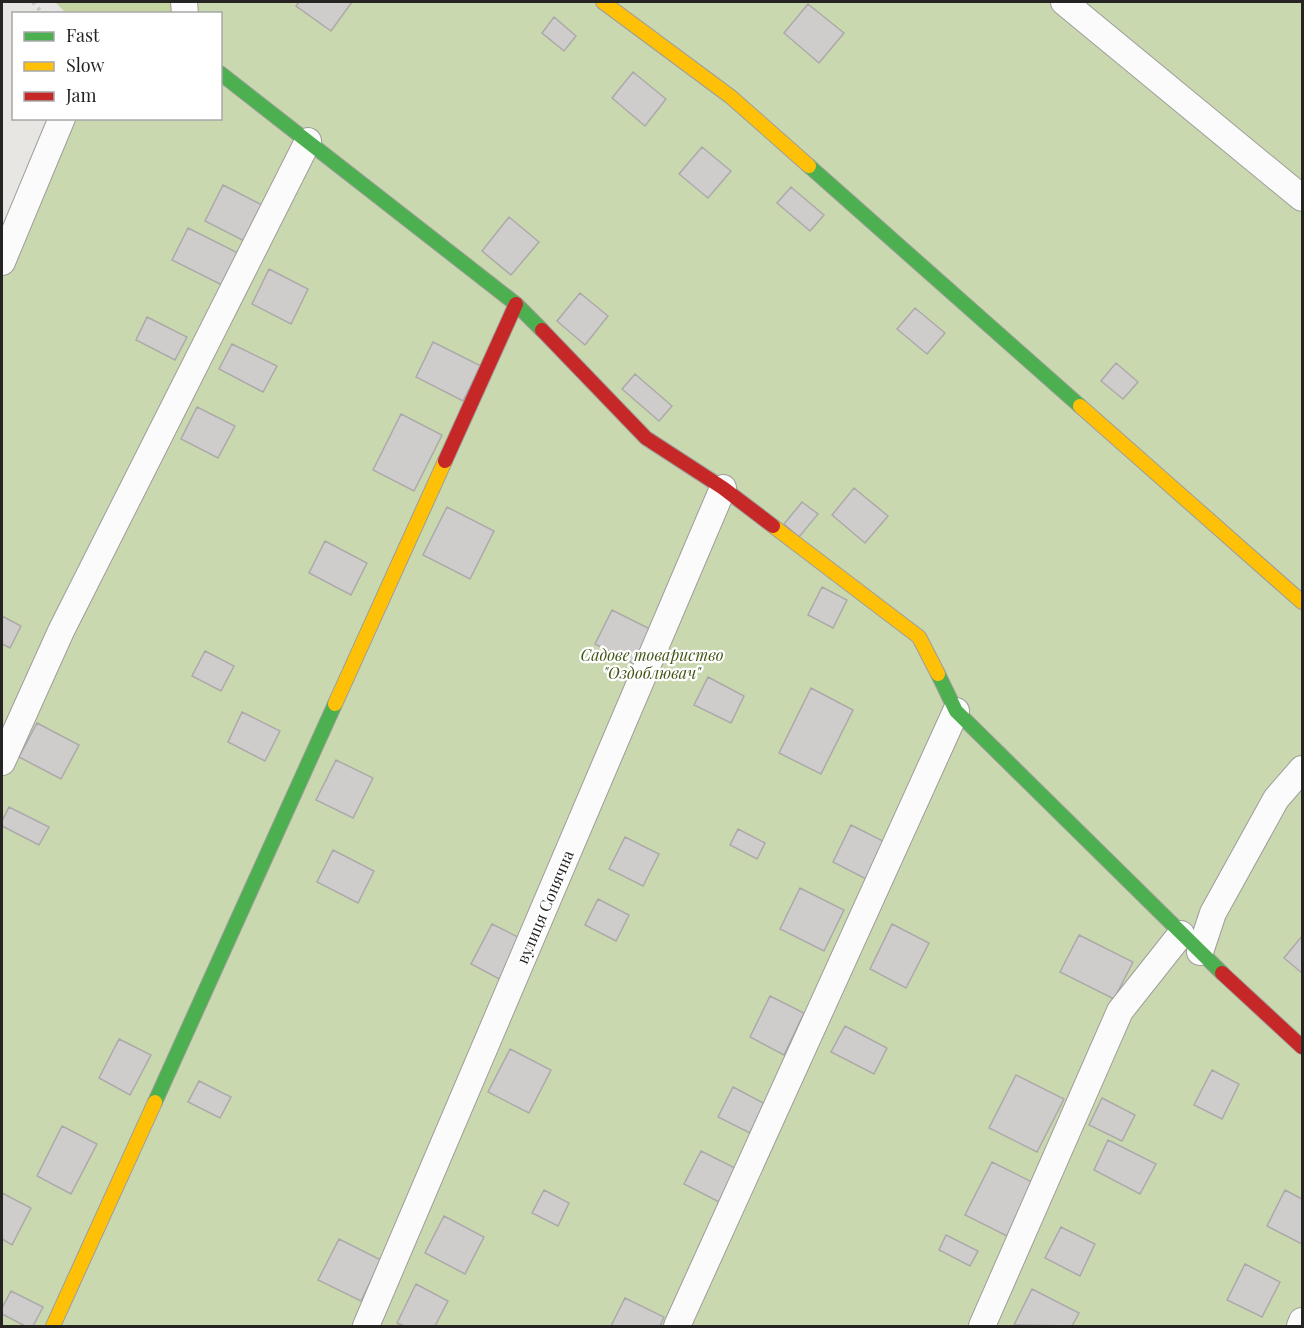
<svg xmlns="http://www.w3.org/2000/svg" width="1304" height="1328" font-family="'Playfair Display',serif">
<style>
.green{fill:#cad8b0}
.forest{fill:#c4d5a2}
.building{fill:#cfcccc;stroke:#acaaa9;stroke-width:1.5}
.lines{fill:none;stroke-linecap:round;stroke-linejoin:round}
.street-casing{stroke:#9e9d9a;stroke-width:28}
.fast-casing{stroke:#9e9d9a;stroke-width:16}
.slow-casing{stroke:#9e9d9a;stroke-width:16}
.jam-casing{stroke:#9e9d9a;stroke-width:16}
.path{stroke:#c7c7c5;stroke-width:4;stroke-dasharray:3 4.5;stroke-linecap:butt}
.street{stroke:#fcfbfb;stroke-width:26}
.fast{stroke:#4caf50;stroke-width:14}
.slow{stroke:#ffc107;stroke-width:14}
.jam{stroke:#c62828;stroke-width:14}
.labels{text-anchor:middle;stroke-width:4.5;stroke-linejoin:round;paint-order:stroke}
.park-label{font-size:16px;font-style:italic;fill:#425617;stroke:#fff}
.street-label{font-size:16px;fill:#252422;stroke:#fff}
</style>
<rect width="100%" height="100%" fill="#e8e6e3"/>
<path class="green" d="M184,2H1302V1326H2V262L62,119L220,118V14L185,13Z"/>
<path class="forest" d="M55,2H184L185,13H66Z"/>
<path class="building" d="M299,2H352L331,31L296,6Z
M808,4L844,33L819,63L784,33Z
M554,17L576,36L564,51L542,33Z
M633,72L666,99L645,126L612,98Z
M702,147L731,171L708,198L679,174Z
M223,185L270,209L252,245L205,221Z
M791,187L824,215L810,231L777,203Z
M509,217L539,242L511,275L482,251Z
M188,228L240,254L224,286L172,260Z
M269,269L308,289L291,324L252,304Z
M580,293L608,316L585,345L557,321Z
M915,308L945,333L927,354L897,329Z
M147,317L187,337L175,360L136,340Z
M433,342L481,366L463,401L416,377Z
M232,344L277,366L263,392L219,369Z
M1116,363L1138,382L1123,399L1101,381Z
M635,374L672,406L659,421L622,389Z
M197,407L235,426L218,458L181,439Z
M401,414L442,435L414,491L373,470Z
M854,488L888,516L865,543L832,515Z
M802,502L818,514L799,537L784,524Z
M447,507L494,531L470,579L423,555Z
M325,541L367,563L351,595L309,573Z
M822,587L847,600L833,628L808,615Z
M612,610L656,632L638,666L595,644Z
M2,616L21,626L10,648L2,644Z
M205,651L234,666L221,691L192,676Z
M708,677L744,696L731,723L694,705Z
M811,688L853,710L821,774L779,753Z
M242,712L280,731L265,761L228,742Z
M37,723L79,745L61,779L19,757Z
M336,760L373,778L353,818L316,800Z
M9,807L49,827L39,845L2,826V821Z
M851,825L885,842L866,879L833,862Z
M738,829L765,843L757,859L730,845Z
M625,837L659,854L643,886L609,869Z
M333,850L374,871L358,903L317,882Z
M800,888L844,910L824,951L780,929Z
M598,899L629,915L616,941L585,925Z
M492,924L526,941L505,982L471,964Z
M892,924L929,943L906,988L870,969Z
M1079,935L1133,962L1114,999L1060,972Z
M1302,936V973L1284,958Z
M770,996L804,1013L784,1055L750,1037Z
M845,1026L887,1048L874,1074L831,1052Z
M119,1039L151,1055L130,1095L99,1078Z
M510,1049L551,1070L529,1113L488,1092Z
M1212,1070L1239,1084L1222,1119L1194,1105Z
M1016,1075L1064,1099L1037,1152L989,1128Z
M199,1081L231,1097L220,1118L188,1102Z
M733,1087L765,1104L750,1133L718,1117Z
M1102,1098L1135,1115L1122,1141L1089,1125Z
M62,1126L97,1144L71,1194L37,1176Z
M1108,1140L1156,1164L1140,1194L1094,1170Z
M701,1151L737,1169L721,1203L684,1184Z
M992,1162L1036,1184L1009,1237L965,1215Z
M544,1190L569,1203L558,1226L532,1213Z
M1285,1190L1302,1199V1244L1267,1226Z
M2,1193L31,1208L12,1245L2,1239Z
M444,1216L484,1237L465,1274L425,1253Z
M1061,1227L1095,1244L1080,1276L1045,1258Z
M946,1235L978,1251L970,1266L939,1250Z
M339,1239L381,1260L361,1301L318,1280Z
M1245,1264L1280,1282L1262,1317L1227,1300Z
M416,1284L448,1301L435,1326H404L397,1323Z
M1032,1289L1079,1313L1072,1326L1014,1325Z
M11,1291L43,1307L33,1326H25L2,1314V1308Z
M625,1298L664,1317L660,1326H611Z"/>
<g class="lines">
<defs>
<path id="street" d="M184,2L185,14
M1064,2L1302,198
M2,262L62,118
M2,762L61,631L308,141
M1200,952L1213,913L1276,799L1302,769
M366,1326L723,488
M677,1326L956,711
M982,1326L1120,1011L1181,934
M1300,1326L1302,1321"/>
<path id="fast" d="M220,73L516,304L542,330
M809,166L1080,406
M938,674L956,711L1222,973
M155,1102L335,704"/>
<path id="slow" d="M603,2L731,97L809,166
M1080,406L1302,602
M773,526L919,637L938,674
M335,704L445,461
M53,1326L155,1102"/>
<path id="jam" d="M542,330L646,438L723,488L773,526
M445,461L516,304
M1222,973L1302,1047"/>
</defs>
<use href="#street" class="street-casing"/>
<use href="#fast" class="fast-casing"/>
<use href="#slow" class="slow-casing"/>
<use href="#jam" class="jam-casing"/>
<path class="path" d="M33,2L43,14"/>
<use href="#street" class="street"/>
<use href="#fast" class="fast"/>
<use href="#slow" class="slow"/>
<use href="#jam" class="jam"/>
</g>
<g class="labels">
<g class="park-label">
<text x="652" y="661">Садове товариство<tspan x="652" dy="18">"Оздоблювач"</tspan></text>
</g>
<g class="street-label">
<text transform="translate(545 907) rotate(-67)" y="6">вулиця Сонячна</text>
</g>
</g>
<rect width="1304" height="1328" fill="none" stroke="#252422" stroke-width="6"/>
<rect x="12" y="12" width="210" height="108" fill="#ffffff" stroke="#a8a7a7" stroke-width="1.5"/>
<rect x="24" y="32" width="30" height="9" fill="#4caf50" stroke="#a8a7a7" stroke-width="1.5"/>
<text x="66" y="42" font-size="18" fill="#252422">Fast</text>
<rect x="24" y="62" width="30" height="9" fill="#ffc107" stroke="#a8a7a7" stroke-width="1.5"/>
<text x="66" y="72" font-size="18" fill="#252422">Slow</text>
<rect x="24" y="92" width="30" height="9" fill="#c62828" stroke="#a8a7a7" stroke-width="1.5"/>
<text x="66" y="102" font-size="18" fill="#252422">Jam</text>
</svg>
